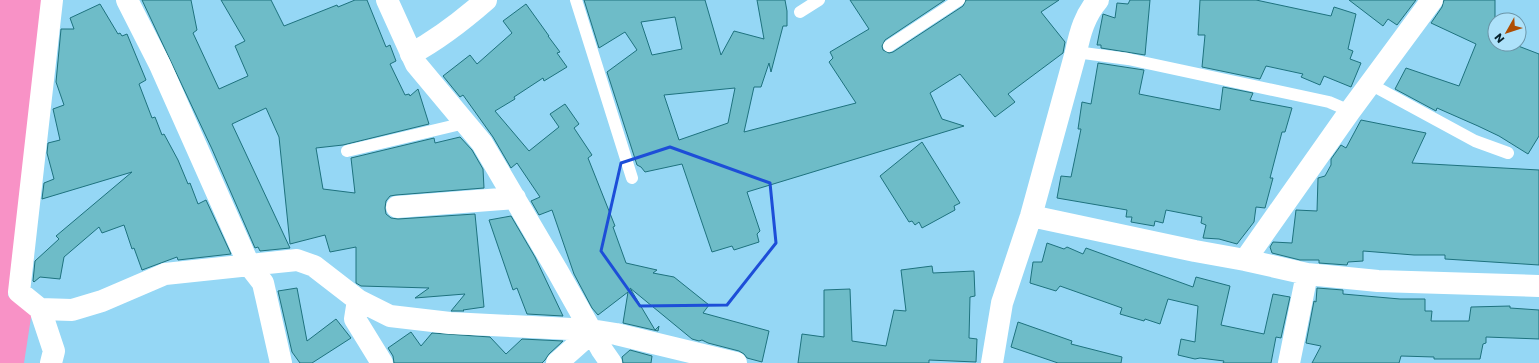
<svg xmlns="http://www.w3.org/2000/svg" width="1539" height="363" font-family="Poppins,sans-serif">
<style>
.green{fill:#f892c6}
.building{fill:#6ebcc8;stroke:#1e727e;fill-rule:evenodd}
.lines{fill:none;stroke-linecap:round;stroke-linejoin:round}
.lane{stroke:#fff;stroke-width:12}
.street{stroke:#fff;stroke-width:22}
.secondary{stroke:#fff;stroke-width:22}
.marked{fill:none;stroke:#1d4ed8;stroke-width:3;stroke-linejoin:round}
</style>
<rect width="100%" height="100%" fill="#95d7f5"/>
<path class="green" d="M0,0H43L8,296L32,311L24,363H0Z"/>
<path class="building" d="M142,0H191L197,30L193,33L219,89L248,76L235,46L245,41L221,0H271L284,26L337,5L338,7L355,0H367L386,47L390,45L396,61L390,64L405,95L409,94L410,96L418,89L429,124L343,145L316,148L323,189L355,193L351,158L434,138L435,143L460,137L472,150L483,169L484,188L396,195L390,196L386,201L385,208L386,214L391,218L398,219L475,214L484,307L463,310L464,311H451L465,294L415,298L429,288L361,286L356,283V247L330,252L325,235L290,244L279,137L266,108L232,124L290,248L260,251L258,247L255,248L212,149Z
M584,0H705L721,55L734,31L764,39L757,0H785L787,11V26H783L771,72L769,63L761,87H754L744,132L856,103L829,62L833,58L830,52L869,29L850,0H945L885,40L882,46L883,50L889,53L893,52L963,6L966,0H1059L1041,12L1065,42L1063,53L1008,94L1015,102L995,117L960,74L930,93L942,119L964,126L747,192L760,231L757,234L759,242L734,250L732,246L712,252L682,164L645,172L641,167L637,165L607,72L637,50L625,32L599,48ZM675,17L682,49L652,55L641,22ZM735,88L728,123L679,140L664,95Z
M1130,0H1150L1145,55L1101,48V45H1097L1103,14L1115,18L1117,3L1128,4Z
M1200,0H1256L1331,16L1334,7L1356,14L1348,49L1353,51L1350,59L1361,63L1351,87L1324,76L1320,85L1301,77L1303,74L1266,66L1260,79L1202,67L1205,35H1198Z
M1349,0H1416L1397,25L1388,19L1383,26Z
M1444,0H1495V44H1513L1539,54V136L1528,154L1499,136L1478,126L1437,108L1436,111L1395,89L1406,68L1459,86L1476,44L1431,23L1442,7Z
M100,4L118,34L120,33L122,36L127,34L146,80L139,84L152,118L155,117L162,135L164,134L178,160L188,184L190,183L198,204L206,200L231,254L178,260L177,257L142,270L134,248L132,249L124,225L102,233L99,227L64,257L60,279L40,277L34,282L33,281L35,261L59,239L56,236L132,172L42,199L44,183L54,179L47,153L48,143L60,140L53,109L64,105L56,82L61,29H74L70,18Z
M526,4L549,36H548L560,52L557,53L567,67L544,81L543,78L514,97L515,99L495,111L529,151L559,127L550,114L565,104L579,124L574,128L592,155L588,158L615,226L613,227L626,263L657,270L653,273L674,277L709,305L703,313L769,331L762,362L747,358L744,354L739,351L708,343L702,340L699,341L692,339L630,288L655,330L659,326L658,331L623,323L628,292L598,315L592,308L574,274L552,210L539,215L531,201L540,197L517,163L511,168L493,137L463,95L460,97L443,76L470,55L477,64L512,33L503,21Z
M1098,63L1144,70L1139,94L1220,110L1223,87L1253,93L1250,100L1292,108L1285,132H1282L1270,178H1273L1265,208L1256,207L1254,222L1237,244L1219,239L1203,238L1206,225L1201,223L1202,217L1166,210L1163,223L1155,221L1154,226L1131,222L1132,217H1126L1127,210L1057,198L1061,176L1071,177L1081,129H1078L1082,102L1091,104Z
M1361,120L1426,133L1412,163L1539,170V265L1445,259V255H1414L1363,251V261L1348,262L1347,265L1319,263V260H1300L1272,253L1270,247L1273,242L1292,243L1296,210L1317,211L1318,178L1325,176L1331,165V159L1341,145L1346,148Z
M922,142L960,203L954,206L955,210L922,228L919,222L915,225L912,221L909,222L880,176Z
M511,216L535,257L563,316L527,314L517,288L513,290L489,220Z
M1047,243L1064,249L1067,247L1083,254L1086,248L1193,287L1196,277L1230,286L1221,325L1264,334L1273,294L1290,297L1281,338L1276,337L1271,363H1223L1224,361L1200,358L1195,359L1178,355L1181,339L1195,342L1198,306L1168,299L1160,324L1145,319L1144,321L1120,314L1122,308L1060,286L1056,291L1030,283L1033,262H1042Z
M932,266L933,273L974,271L975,296L970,297L969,338L977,339L976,362L929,360V363H798L802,334L824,337V290L850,289L852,341L886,346L894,310L906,311L901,270Z
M297,288L307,341L336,319L351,338L312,363H300L292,352L278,291Z
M1317,288L1343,290V294L1400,299H1425V311H1432L1431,321H1469L1471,307L1510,306V308L1539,310V339L1486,337V343L1483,344L1480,359H1434V357L1401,356L1399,363H1312L1321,346L1306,343L1314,301L1316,302Z
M1018,322L1072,341L1071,344L1122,357L1121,363H1058L1011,347Z
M411,332L421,346L432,333L490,337L506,354L522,339L563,341L549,354L545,360L542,363H394L393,356L388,348Z
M630,350L652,356L651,363H623L622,357Z"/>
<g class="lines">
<path class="lane" d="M576,0L632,178
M800,12L819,0
M889,46L959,0
M1076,52L1128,59L1329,102L1350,111
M1370,84L1475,141L1508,153
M347,151L465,123"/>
<path class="street" d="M52,0L19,292L40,309L72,310L102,301L165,274L297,260L314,266L358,300L390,316L450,323L591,330L616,334L736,363
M127,0L160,65L249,265L263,283L281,363
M387,0L416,64L482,143L558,272L602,350L611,363
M397,207L515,198
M1031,216L1195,251L1245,260L1307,274L1378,281L1539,286
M1245,260L1350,111L1432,0
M358,300L355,319L382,363
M40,309L54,351L51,363
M557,363L584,339L591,330
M992,363L1002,303L1031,216L1076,52C1080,32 1085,15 1098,0
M1289,363L1307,274"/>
<path class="secondary" d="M411,54C439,39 462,21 486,0"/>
</g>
<path class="marked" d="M670,147L770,183L776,243L727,305L640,306L601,251L621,163Z"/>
<g transform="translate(1507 32) rotate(231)"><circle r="19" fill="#aee2fa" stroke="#6b95a8"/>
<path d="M0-3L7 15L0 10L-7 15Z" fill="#ae4e03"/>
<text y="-6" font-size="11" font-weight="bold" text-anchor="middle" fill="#06222d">N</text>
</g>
</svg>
